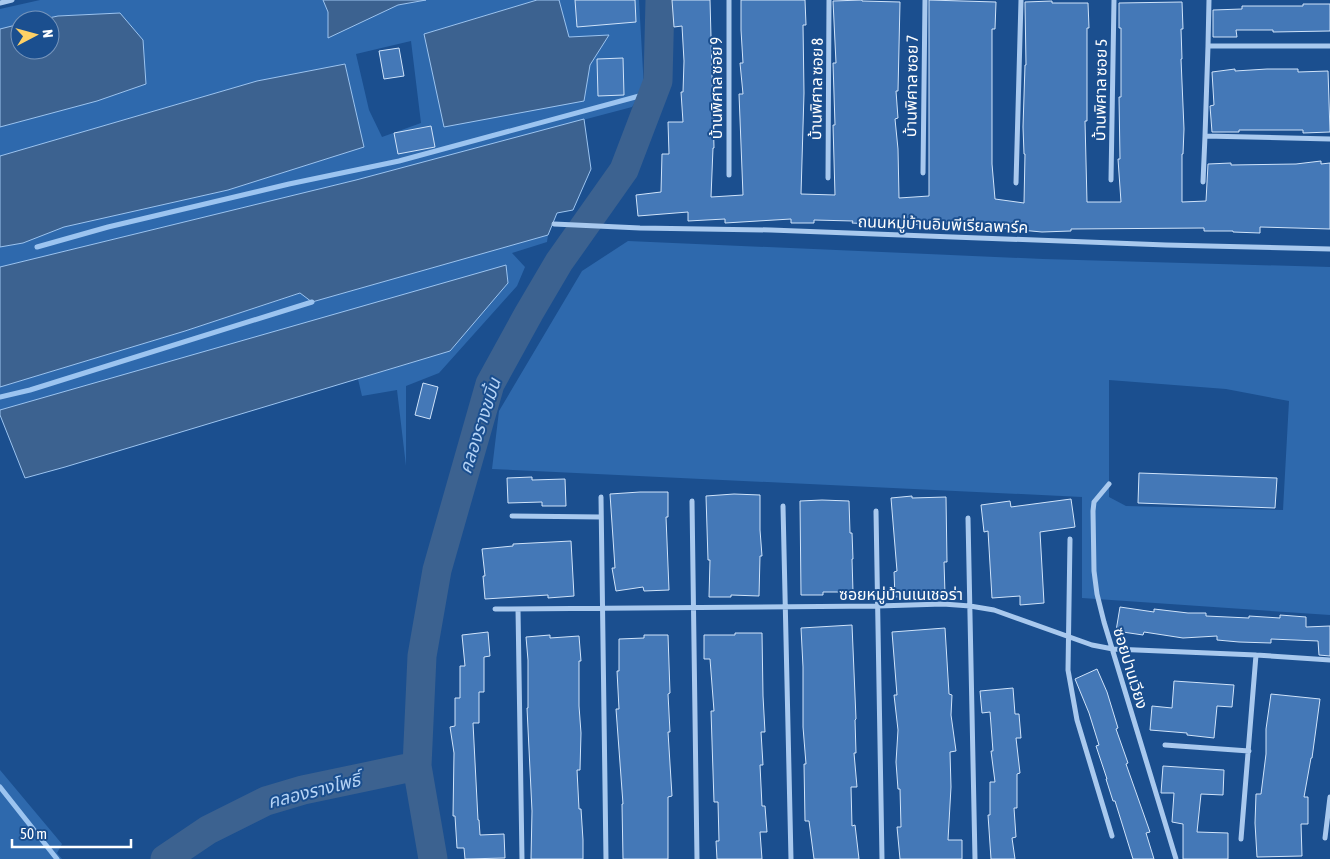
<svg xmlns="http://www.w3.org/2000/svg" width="1330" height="859" font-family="'Asap Condensed','Noto Sans Thai',sans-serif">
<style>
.green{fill:#2e69ad;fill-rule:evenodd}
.water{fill:#3c6290;stroke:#9cc4f0}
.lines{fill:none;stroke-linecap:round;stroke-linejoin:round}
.stream{stroke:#9cc4f0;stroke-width:5}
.river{stroke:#3c6290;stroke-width:29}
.building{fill:#4478b7;stroke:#cfe3fa}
.minor{stroke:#a9c9ee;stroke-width:5}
.labels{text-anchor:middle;stroke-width:4;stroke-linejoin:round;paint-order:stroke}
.street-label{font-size:16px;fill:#fff;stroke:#1b4f8f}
.water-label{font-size:18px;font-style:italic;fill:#b5d3f5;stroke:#1b4f8f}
</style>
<rect width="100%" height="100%" fill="#1b4f8f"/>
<path class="green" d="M40,0H323L328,12V37L398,5L426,0H537L424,34L584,101L590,65L608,35L569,38L559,0H639L644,89L632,107L356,180L0,267V247L23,243L64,227L228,190L364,147L345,64L257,81L0,156V127L97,101L146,84L120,13L58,16L39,20H20V24L0,29V9ZM411,41L421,123L382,137L369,110L356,54Z
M548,235L547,242L512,253L525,267L517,286L439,373L406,386V466L397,390L362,396L358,379L450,351L506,266L0,410V387L185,331L301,293L312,302Z
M628,241L1043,259L1330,267V615L1082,598V497L492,469L499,411L582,271ZM1109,380L1226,389L1289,401L1283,510L1126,506L1109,497Z
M0,770L62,844L57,853L62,859H0Z"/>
<path class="water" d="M323,0H426L398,5L328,38V12Z
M537,0H559L569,37L609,35L590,65L584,101L444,127L424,34Z
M120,13L143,40L146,84L97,101L0,127V29L20,24V50H50V20H39L58,16Z
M345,64L364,147L228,190L64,227L23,243L0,247V156L257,81Z
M584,119L591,169L573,210L557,213L548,235L312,302L300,293L185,331L0,387V267L356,180Z
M506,265L508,283L450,351L65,467L25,478L0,415V410Z"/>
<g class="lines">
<path class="stream" d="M37,247L108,227L289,184L399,161L654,92
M0,397L30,390L312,302
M0,787L57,859"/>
<path class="river" d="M165,859L208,830L266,801L303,790L417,766
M433,859L417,766L422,656L437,570L490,384L529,313L559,262L624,170L658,81L660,0"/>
</g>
<path class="building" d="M575,0H635L636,22L577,27Z
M672,0H710L714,148H713L711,197L743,195L739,94H743L740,63H743L741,30V0H805L806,25H803L804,93L801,194L835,195L833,125H835L833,63H836L833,1L862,0V1L900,2L898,91H896L898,118L895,119L898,149L899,198L929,196V0L996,2L995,29H992V164L995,199L1024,203L1025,154H1024L1023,127L1025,65H1026L1025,2L1052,1V3H1088L1089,28H1087V121H1085L1087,202H1121L1118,159H1120L1119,97H1121V28H1119V3L1182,2L1183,29H1181L1182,59H1181L1184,129L1183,154H1182V202L1206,201L1208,164L1231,163V165L1296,164L1321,161V164L1330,163V229L1260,227V233L1233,232V231H1204V228L1071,229V231L1042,232L945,223L889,226V225L852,223L853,221L814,220V223H791V219L725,223V219L688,221V212L638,216L636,195L661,192L662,154H669L668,122H683L681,92H683L684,61L682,26L674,27Z
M1303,4H1330V31L1273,32V30H1236L1237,37H1213V10L1242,9V6H1303Z
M399,48L404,76L384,79L379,51Z
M623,58L624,95L598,96L597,59Z
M1235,69V71L1267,69H1298V72L1328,71L1330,132L1303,133V130H1239V132H1212L1210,106L1214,105L1212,72Z
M431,126L435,147L398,154L394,133Z
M423,383L438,387L430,419L415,415Z
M1139,473L1277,478L1275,508L1138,503Z
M532,477V480L565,479L566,506H542V502L508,503L507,478Z
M640,492H668V517H666L669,590L644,591L643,587L616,591L612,568H615L610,494Z
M734,494L760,495V530L762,556H760L759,596L731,595V597H709L710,560H708L706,496Z
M912,496V498L946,497L947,562H944L945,594L895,597L894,572L897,571L891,498Z
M1071,499L1075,527L1040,532L1044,603L1020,605V596L992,598L988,531L984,532L981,505L1010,501L1011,507Z
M822,500L849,501L850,533H852L853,559H852L853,592H823V595H801L800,501Z
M571,541L574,596L548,598V595L485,599L483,576H485L482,549L513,546V544Z
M1120,607L1154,612V609L1188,613H1206V616L1249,618V616L1280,618V615L1306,617V627L1330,626V656L1319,655L1318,641L1271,639V643L1239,642L1217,640V636L1183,638L1144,632L1143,635L1116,631Z
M852,625L856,719L855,720L856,753H854L857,787H851L852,826L855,825L859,859H814L809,821H805L804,764H806L803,727V667L801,628Z
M945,628L949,694L952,695L951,715L956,751L950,752L951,787L948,840H962V859H900L897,827H901L900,789H898L896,762L898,730L894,695H897L892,632Z
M488,632L490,656L484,657V692H479V723H473L478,820H479L480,835L504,834L505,858L465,859L464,848H457L455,816H453L454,753L450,727L455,726V698H460V666H465L462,635Z
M735,633H762L763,696L765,732H761L763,765H760L762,806H765L767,832H760L762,859H717L716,841H719L718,802H714L711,711H714L710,659H704V635H735Z
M550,635V638L579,636L581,661H579V706L581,733L580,770H577L579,809H581L583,840V859H531L532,811L527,708H528V660L526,637Z
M644,635H668L670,693L668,694L670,732H668L672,796L668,797V859H623L622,804H623L616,709H619L617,671H619V639L644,638Z
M1097,669L1107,692L1118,728L1116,729L1128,763L1126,764L1150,832L1146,833L1154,859H1133L1115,801H1113L1106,779H1107L1096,746L1099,745L1089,713L1075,679Z
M1174,681L1234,685L1232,707L1217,706L1214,738L1187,735V733L1150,730L1152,706L1172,708Z
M1013,688L1015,714H1019L1021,738H1016L1020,773L1017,774V808H1014L1016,837L1012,838L1015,859H991L988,815H990V782H995L991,751H993L990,712L982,713L980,691Z
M1271,694L1320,699L1312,758H1311L1304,797H1308V824H1301L1302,856L1257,857L1255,823L1256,794H1261L1266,754V729Z
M1163,766L1224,770L1223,795L1201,794L1197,832L1228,833V859H1183V824L1172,822L1174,793H1161Z"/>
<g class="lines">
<path class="minor" d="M0,3L12,0
M1208,46L1209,0
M1330,46H1208L1205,136L1330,139
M923,173L925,0
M729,175V0
M828,178L829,0
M1111,180L1114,0
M1203,182L1205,136
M1016,183L1021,0
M554,224L640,228L771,230L1166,245L1330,249
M1109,484L1094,502L1093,511L1094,571L1097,594L1104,622L1176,859
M601,497L606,859
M692,501L697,859
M783,506L791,859
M876,511L882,859
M512,516L601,517
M968,518L975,859
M1070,539L1068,670L1077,720L1112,836
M495,609L878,606L943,604L970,606L994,610L1092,645L1113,649L1256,655L1330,660
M518,609L522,859
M1165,745L1249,751
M1325,838L1330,797
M1241,839L1256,655"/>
</g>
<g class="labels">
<g class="street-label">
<text transform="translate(911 86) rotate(-89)" y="6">บ้านพิศาล ซอย 7</text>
<text transform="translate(716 88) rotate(-90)" y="6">บ้านพิศาล ซอย 9</text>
<text transform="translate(816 89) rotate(-89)" y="6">บ้านพิศาล ซอย 8</text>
<text transform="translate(1100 90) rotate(-89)" y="6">บ้านพิศาล ซอย 5</text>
<text transform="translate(943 224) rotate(2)" y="6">ถนนหมู่บ้านอิมพีเรียลพาร์ค</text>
<text x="901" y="600">ซอยหมู่บ้านเนเชอร่า</text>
<text transform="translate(1131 668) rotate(73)" y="6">ซอยปานเวียง</text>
</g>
<g class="water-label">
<text transform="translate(480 426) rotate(-72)" y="6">คลองรางขมิ้น</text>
<text transform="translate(314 791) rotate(-14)" y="6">คลองรางโพธิ์</text>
</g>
</g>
<g transform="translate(35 35) rotate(84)"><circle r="24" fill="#1b4f8f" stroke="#7695bc"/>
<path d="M0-4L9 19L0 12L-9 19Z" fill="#ffd166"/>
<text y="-8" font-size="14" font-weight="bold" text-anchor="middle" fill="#ffffff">N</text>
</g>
<path d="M12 839v8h119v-8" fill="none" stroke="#ffffff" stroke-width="2.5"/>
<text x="20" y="839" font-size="15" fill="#ffffff" stroke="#1b4f8f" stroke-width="4" paint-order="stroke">50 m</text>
</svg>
